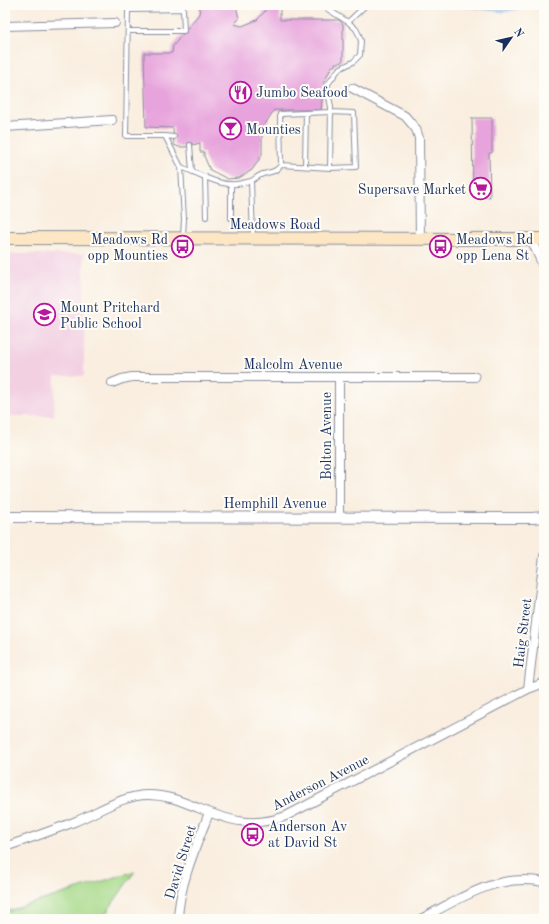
<svg xmlns="http://www.w3.org/2000/svg" width="549" height="924" font-family="'Old Standard TT',serif">
<style>
.built{fill:#f2d0e2}
.park{fill:#a6d988;stroke:#608473}
.lines{fill:none;stroke-linecap:round;stroke-linejoin:round}
.stream{stroke:#7ab1e9;stroke-width:2.5}
.building{fill:#e7a3dc}
.service-casing{stroke:#8a8e9e;stroke-width:6}
.minor-casing{stroke:#8a8e9e;stroke-width:10}
.tertiary-casing{stroke:#8a8e9e;stroke-width:12}
.secondary-casing{stroke:#8a8e9e;stroke-width:14}
.service{stroke:#fff;stroke-width:4}
.minor{stroke:#fff;stroke-width:8}
.tertiary{stroke:#fff;stroke-width:10}
.secondary{stroke:#fce6c4;stroke-width:12}
.labels{text-anchor:middle;stroke-width:4;stroke-linejoin:round;paint-order:stroke}
.poi-label{font-size:14px;fill:#1b2f5e;stroke:#fdfcf7;text-anchor:start}
.street-label{font-size:14px;fill:#1b2f5e;stroke:#fdfcf7}
</style>
<rect width="100%" height="100%" fill="#fdfcf7"/>
<filter id="ink" filterUnits="userSpaceOnUse"><feTurbulence type="fractalNoise" baseFrequency=".025" numOctaves="2"/><feDisplacementMap in="SourceGraphic" scale="8" xChannelSelector="R" yChannelSelector="G"/><feConvolveMatrix kernelMatrix="1 2 1 2 8 2 1 2 1" color-interpolation-filters="sRGB"/></filter>
<filter id="wash" filterUnits="userSpaceOnUse"><feTurbulence type="fractalNoise" baseFrequency=".012" numOctaves="4" result="noise"/><feDisplacementMap in="SourceGraphic" scale="16" xChannelSelector="R" yChannelSelector="G"/><feGaussianBlur stdDeviation="0.9" result="paint"/><feColorMatrix in="noise" values="0 0 0 0 0 0 0 0 0 0 0 0 0 0 0 0 0 1.4 0 .05"/><feComposite in="paint" operator="in"/></filter>
<g filter="url(#wash)">
<rect width="100%" height="100%" fill="#f9eedf"/>
<path class="built" d="M5,254H84V376H55L54,416H5Z"/>
<path class="park" d="M135,871L102,919H5V912Z"/>
<g class="lines">
<path class="stream" d="M460,5L503,11L531,5"/>
</g>
<g id="blocks">
<path class="building" d="M200,5H236L239,19L234,24L242,26L257,20L265,11V5H280V20H339L343,24V60L340,63H335V66H332L324,82L321,110H274L262,129V155L252,170L239,178L228,179L210,170L204,156V152H200V143L185,147H179L174,145L173,128L146,127L144,53H172L173,46L199,14Z
M472,118H492V153H489L490,197H473Z"/>
</g>
</g>
<g filter="url(#ink)">
<use href="#blocks" fill-opacity="0" stroke="#8a8e9e" stroke-width="1"/>
<g class="lines">
<defs>
<path id="service" d="M136,5L128,10L126,136H165L181,167L184,219L183,236
M129,10L183,9V5
M329,10L334,5
M348,22L366,5
M128,31H184L183,9
M165,136L174,137
M190,145L192,171
M281,165L280,114L331,112L354,113L356,167L330,168
M305,166L306,113
M181,167C195,172 216,184 229,184C237,185 244,183 251,181
M205,176L206,217
M231,184V218
M253,238L251,181C255,179 259,175 263,174C271,172 276,172 281,165L330,168L331,107L328,92V84L339,69L353,62L360,55L361,41L359,35L356,29L348,22L321,5"/>
<path id="minor" d="M5,26L115,23
M352,88L405,116L416,129L419,138L420,239
M5,127L112,120
M531,239L544,268
M339,377V518
M112,383L122,379L132,377H475
M528,689L544,556
M5,847C28,839 51,831 74,822C97,813 122,795 148,795C167,795 181,801 198,808C230,821 253,828 286,816L528,689L544,683
M178,919C179,885 197,844 209,813
M421,919C459,899 499,872 544,882"/>
<path id="tertiary" d="M5,517L532,518L544,517"/>
<path id="secondary" d="M5,238L544,239"/>
</defs>
<use href="#service" class="service-casing"/>
<use href="#minor" class="minor-casing"/>
<use href="#tertiary" class="tertiary-casing"/>
<use href="#secondary" class="secondary-casing"/>
<use href="#service" class="service"/>
<use href="#minor" class="minor"/>
<use href="#tertiary" class="tertiary"/>
<use href="#secondary" class="secondary"/>
</g>
</g>
<defs>
<symbol id="restaurant-ring" viewBox="-11 -11 22 22"><circle r="9.5" fill="#fdfcf7" stroke="#b5179e" stroke-width="1.5"/><path d="M-5-6h1v4h1v-4h1v4h1v-4h1v5L-1.5 .5V6h-2V.5L-5-1ZM5-6V6H3V1.5H1.5Q1.5-4 5-6Z" fill="#b5179e"/></symbol>
<symbol id="bar-ring" viewBox="-11 -11 22 22"><circle r="9.5" fill="#fdfcf7" stroke="#b5179e" stroke-width="1.5"/><path d="M-6-5H6L.8 .8V4.5H3.5V6h-7V4.5H-.8V.8Z" fill="#b5179e"/></symbol>
<symbol id="supermarket-ring" viewBox="-11 -11 22 22"><circle r="9.5" fill="#fdfcf7" stroke="#b5179e" stroke-width="1.5"/><path d="M-6-5.5h2.5l.6 2H6L4.5 2H-2.5L-4.4-4H-6ZM-1.5 3.2a1.3 1.3 0 1 0 .1 0ZM3 3.2a1.3 1.3 0 1 0 .1 0Z" fill="#b5179e"/></symbol>
<symbol id="bus-ring" viewBox="-11 -11 22 22"><circle r="9.5" fill="#fdfcf7" stroke="#b5179e" stroke-width="1.5"/><path d="M-5-6H5V4H4V6H2V4H-2V6H-4V4H-5ZM-3.5-4V0h7V-4ZM-3.5 1.2v1.5H-2V1.2ZM2 1.2v1.5H3.5V1.2Z" fill="#b5179e"/></symbol>
<symbol id="school-ring" viewBox="-11 -11 22 22"><circle r="9.5" fill="#fdfcf7" stroke="#b5179e" stroke-width="1.5"/><path d="M0-5L7-2L0 1L-7-2ZM-4 1L0 2.5L4 1V4Q0 6-4 4Z" fill="#b5179e"/></symbol>
</defs>
<g fill-rule="evenodd">
<use href="#restaurant-ring" x="228" y="80" width="25" height="25"/>
<use href="#bar-ring" x="218" y="116" width="25" height="25"/>
<use href="#supermarket-ring" x="468" y="176" width="25" height="25"/>
<use href="#bus-ring" x="170" y="234" width="25" height="25"/>
<use href="#bus-ring" x="428" y="234" width="25" height="25"/>
<use href="#school-ring" x="32" y="302" width="25" height="25"/>
<use href="#bus-ring" x="240" y="822" width="25" height="25"/>
</g>
<g class="labels">
<g class="poi-label">
<text x="256" y="97">Jumbo Seafood</text>
<text x="246" y="134">Mounties</text>
<text x="466" y="194" text-anchor="end">Supersave Market</text>
<text x="168" y="244" text-anchor="end">Meadows Rd<tspan x="168" dy="16">opp Mounties</tspan></text>
<text x="456" y="244">Meadows Rd<tspan x="456" dy="16">opp Lena St</tspan></text>
<text x="60" y="312">Mount Pritchard<tspan x="60" dy="16">Public School</tspan></text>
<text x="268" y="831">Anderson Av<tspan x="268" dy="16">at David St</tspan></text>
</g>
<g class="street-label">
<text x="275" y="229">Meadows Road</text>
<text x="293" y="369">Malcolm Avenue</text>
<text transform="translate(326 436) rotate(-90)" y="5">Bolton Avenue</text>
<text x="275" y="508">Hemphill Avenue</text>
<text transform="translate(522 633) rotate(-83)" y="5">Haig Street</text>
<text transform="translate(320 782) rotate(-27)" y="5">Anderson Avenue</text>
<text transform="translate(180 862) rotate(-73)" y="5">David Street</text>
</g>
</g>
<rect width="549" height="924" fill="none" stroke="#fdfcf7" stroke-width="20"/>
<g transform="translate(511 38) rotate(56)" stroke="#fdfcf7" stroke-width="3" paint-order="stroke">
<path d="M0-3L7 15L0 10L-7 15Z" fill="#1b2f5e"/>
<text y="-6" font-size="11" font-weight="bold" text-anchor="middle" fill="#1b2f5e">N</text>
</g>
</svg>
